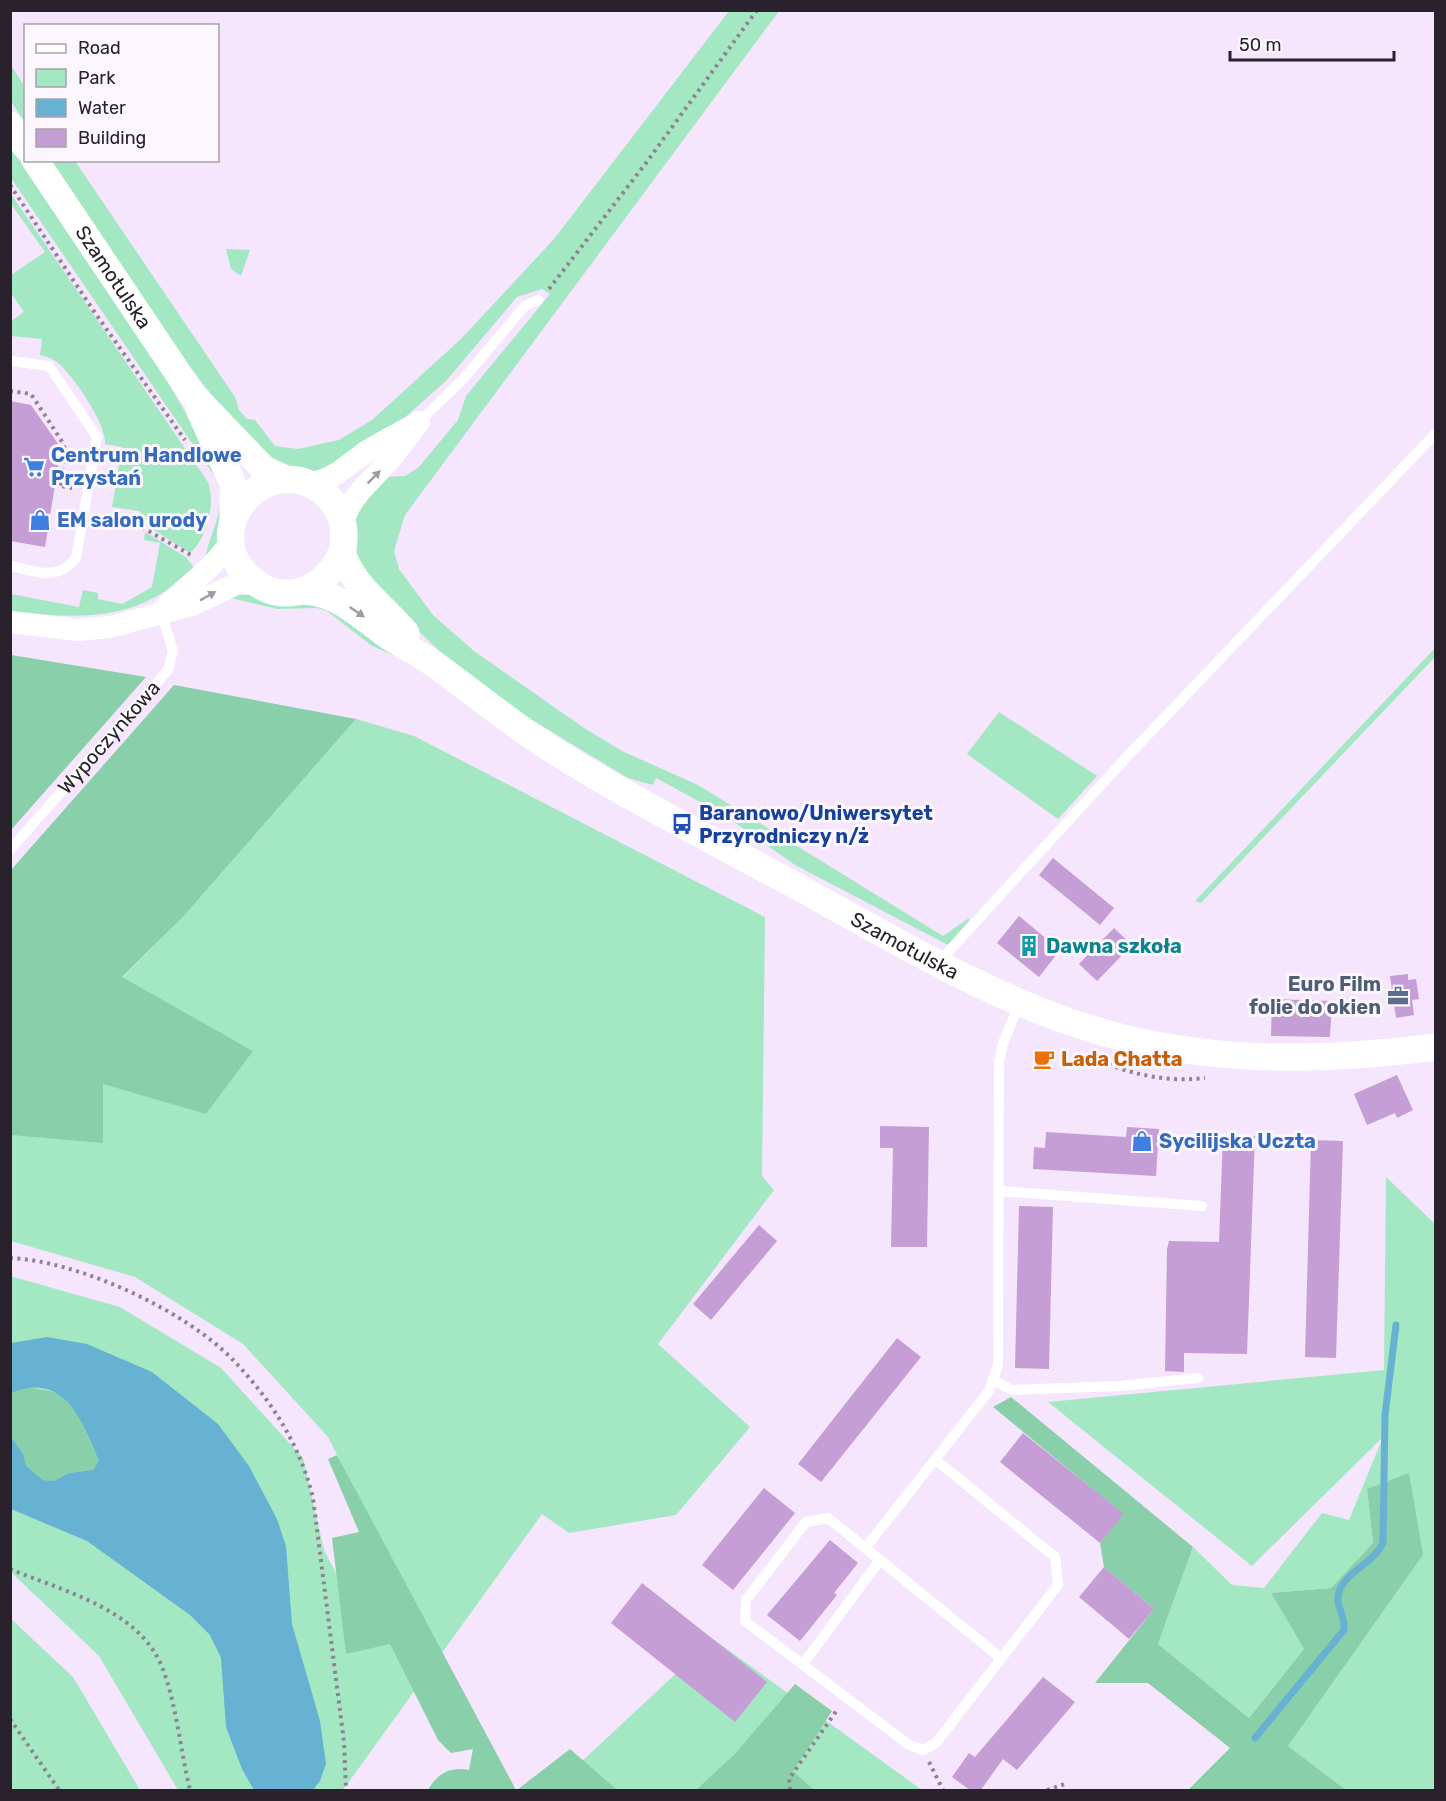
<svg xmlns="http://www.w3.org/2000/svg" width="1446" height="1801" font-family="Rubik,sans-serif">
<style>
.green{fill:#a4e8c3}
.forest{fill:#89cfa9}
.water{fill:#67b2d2}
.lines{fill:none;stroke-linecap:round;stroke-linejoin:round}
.stream{stroke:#67b2d2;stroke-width:7}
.building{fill:#c49ed5}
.path{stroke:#8e8294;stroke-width:4;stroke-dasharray:3 4.5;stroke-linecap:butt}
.service{stroke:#fff;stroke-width:10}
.minor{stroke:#fff;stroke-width:22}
.tertiary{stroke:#fff;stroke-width:27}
.oneway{fill:#9f9ba0}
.labels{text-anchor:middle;stroke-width:6;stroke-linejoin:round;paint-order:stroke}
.street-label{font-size:20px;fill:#29212c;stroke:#fcf7fe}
.shop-label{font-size:20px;font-weight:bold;fill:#366cbe;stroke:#fcf7fe;text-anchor:start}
.transit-label{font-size:20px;font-weight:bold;fill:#164399;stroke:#fcf7fe;text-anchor:start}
.culture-label{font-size:20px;font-weight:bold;fill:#0d838f;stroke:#fcf7fe;text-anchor:start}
.service-label{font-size:20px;font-weight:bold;fill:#4e5e75;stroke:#fcf7fe;text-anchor:end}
.food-label{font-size:20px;font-weight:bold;fill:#c56008;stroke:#fcf7fe;text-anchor:start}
</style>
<rect width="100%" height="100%" fill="#f5e5fd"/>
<path class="green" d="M729,11H779L405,515L394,551L399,569L433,615L474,651L584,728L622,751L698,785L943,936L969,918V921L948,945L795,865L724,815L656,778L653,785L628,778L524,715L451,662L366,581C353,563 346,531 358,509C364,498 377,487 385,477L405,476L418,468L458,420L466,396L550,294L542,289L517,297L446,381L402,420L317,473L280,467L252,447L183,358L49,161H75L235,397L239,410L247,419L255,420L275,446L298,449L339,440L372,420L461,339L554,239Z
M10,64L25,87V124L11,101Z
M10,146L162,372L223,477L221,540L205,559C210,530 227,512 217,480L11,178Z
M11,194L208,482C216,503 207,539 190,553L146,525L147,521L139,511L112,507L122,447L105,444C107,425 73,375 58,363C52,358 47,357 40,355L42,339L11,336V321L24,312L11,293V275L45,252L11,204Z
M226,249L250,250L241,276L231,269Z
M145,532L186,557L196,570C183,578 171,588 157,596C112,622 60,617 11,611V594L79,607L83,590L98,593V599L122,604L152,587L160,543L144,540Z
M249,594L318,601L402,659L372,646L327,611L317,608L277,609L231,598L237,595Z
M1435,648V657L1201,903L1195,901Z
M999,712L1097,776L1058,819L967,754Z
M356,719L414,736L765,917L762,1176L774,1190L658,1344L750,1427L676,1515L569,1533L542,1514L343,1790H178L99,1656L11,1572L10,1276L120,1307L221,1368L303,1458L324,1550L340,1581L391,1559L328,1437L243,1344L135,1277L11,1241V1042L253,1051L122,978L183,917Z
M1386,1177L1435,1224V1790H1346L1288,1746L1423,1555L1367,1490L1373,1543L1331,1588L1271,1593L1304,1649L1249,1718L1158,1644L1193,1547L1232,1585L1264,1588L1322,1513L1349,1520L1383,1437L1252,1566L1048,1402L1384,1370Z
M10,1618L73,1677L140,1790H11Z
M713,1639L922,1790H551Z"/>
<path class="forest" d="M11,655L146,677L11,830L10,655Z
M174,685L356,719L183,917L122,977L253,1051L206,1114L103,1084V1143L11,1135V870Z
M26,1387L60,1393L79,1416L99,1461L93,1470L69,1473L54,1481L43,1480L25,1466L23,1454L11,1437L10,1393Z
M1011,1397L1193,1547L1158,1644L1249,1718L1304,1649L1271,1593L1331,1588L1373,1543L1367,1489L1409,1473L1423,1555L1288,1746L1346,1790H1188L1230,1748L1148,1683H1095L1154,1609L1104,1567L1100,1543L1123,1514L993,1407Z
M337,1455L516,1790H428C437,1774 450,1766 469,1770L473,1749L451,1753L438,1740L390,1644L346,1654L332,1538L359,1532L328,1459Z
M795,1684L832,1711L793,1771L814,1790H696L734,1755Z
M570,1749L617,1790H517Z"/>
<path class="water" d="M47,1337L87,1344L152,1372L218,1424L249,1466L277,1519L286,1546L292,1624L320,1721L326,1764L320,1781L313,1790H254L242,1769L226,1727L221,1658L210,1635L190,1615L87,1541L11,1509V1437L23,1454L26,1466L43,1480L54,1481L69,1473L93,1470L99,1461C82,1421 65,1371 11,1393V1343Z"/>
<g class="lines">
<path class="stream" d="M1255,1738L1344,1630C1346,1615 1333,1604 1340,1589C1347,1572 1374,1562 1383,1543L1385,1415L1396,1325"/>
</g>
<path class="building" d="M10,401L31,405L61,448L45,547L10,541Z
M1053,858L1114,908L1100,925L1039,875Z
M1019,916L1060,950L1039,977L997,943Z
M1114,928L1132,945L1097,981L1079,964Z
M1408,974V980L1416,979L1419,999L1412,1000L1414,1015L1396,1018L1390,976Z
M1272,999L1332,1001L1330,1037L1271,1036Z
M1397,1075L1413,1110L1397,1118L1395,1113L1367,1125L1354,1094Z
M880,1126L929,1127L927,1247H891L893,1148H880Z
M1127,1127L1159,1129L1156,1176L1033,1169L1034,1147L1045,1148L1046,1132L1126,1137Z
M1223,1135L1255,1136L1247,1354L1184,1353V1372L1165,1371L1167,1249L1169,1241L1219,1242Z
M1311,1140L1343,1141L1336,1358L1305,1357Z
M1019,1206L1053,1207L1049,1369L1015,1368Z
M759,1225L777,1241L711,1320L693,1304Z
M897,1338L921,1357L821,1482L798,1464Z
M1023,1433L1124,1514L1100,1543L1000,1462Z
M764,1488L795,1513L733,1590L702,1565Z
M830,1540L858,1563L834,1593L837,1595L800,1641L767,1615Z
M1104,1567L1154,1609L1129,1639L1079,1597Z
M642,1583L767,1682L735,1722L611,1623Z
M1043,1677L1075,1702L1017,1770L1003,1759L980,1791H971L952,1777L969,1753L975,1757Z"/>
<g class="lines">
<path class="path" d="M10,185L93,310L185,440
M549,289L646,163L757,10
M10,391L31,394L63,443L65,449L60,486
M55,485L72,488
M129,520L191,555
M1088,1055C1123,1073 1165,1083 1205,1078
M10,1258C79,1261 187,1311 234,1361C272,1401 300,1445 313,1498L344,1742L346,1790
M10,1569C58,1589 126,1606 155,1653C175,1686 180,1751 190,1790
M10,1719L59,1790
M929,1762L943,1790
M790,1790L789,1779L837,1710
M1047,1790L1065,1784"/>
<g class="service">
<path d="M10,361L49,366L97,437L76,558C57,582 37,571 10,566"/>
<path d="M419,422L464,378L525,306L538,300"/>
<path id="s1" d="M10,850L168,670L173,651L161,612"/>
<path d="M939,962L1123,761L1436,433"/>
<path d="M999,1191L1202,1206"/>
<path d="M993,1380L1012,1390L1120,1386L1198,1378"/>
<path d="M866,1547L989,1391L998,1365L999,1062L1003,1043L1020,1002"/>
<path d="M880,1560L828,1518L806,1522L746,1600L745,1621L909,1745L923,1750L936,1743L1058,1585L1055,1557L936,1460"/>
<path d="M803,1664L880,1560L1001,1658"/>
</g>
<path class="minor" d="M309,484C334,480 348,464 369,450C382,442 396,435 410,427
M343,524C349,498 366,486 383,467C396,453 407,437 419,422
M161,612C184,587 213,570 231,541
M10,622L78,630L110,627L192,605L238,583L256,584"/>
<g class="tertiary">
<path d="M10,125L26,147"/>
<path id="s2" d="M35,160L192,394L264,469L288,480"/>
<path d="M199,409L233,484V519"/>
<path d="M342,551C328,589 284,608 251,579C194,531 267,446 324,493C337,504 345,521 344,538C344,546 341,552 345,560C357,589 386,609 406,633"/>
<path id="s3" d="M304,591C340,593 362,618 391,638C405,647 420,654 434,664C466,687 497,712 530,735C612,790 701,834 787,881C889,936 992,1001 1105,1033C1214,1064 1324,1061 1436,1047"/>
</g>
</g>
<defs><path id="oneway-solid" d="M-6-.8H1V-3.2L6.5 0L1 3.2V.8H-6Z" transform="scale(1.5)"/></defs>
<g class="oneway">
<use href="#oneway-solid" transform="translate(374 477) rotate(-45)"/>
<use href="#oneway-solid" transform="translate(208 596) rotate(-29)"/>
<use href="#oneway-solid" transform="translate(357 612) rotate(34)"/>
</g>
<defs>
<symbol id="supermarket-bare" viewBox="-9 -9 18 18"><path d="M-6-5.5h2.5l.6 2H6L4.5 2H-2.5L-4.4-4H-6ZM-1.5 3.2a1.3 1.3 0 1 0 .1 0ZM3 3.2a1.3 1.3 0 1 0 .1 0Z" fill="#3f7fe0" stroke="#fcf7fe" stroke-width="2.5" paint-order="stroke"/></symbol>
<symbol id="shop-bare" viewBox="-9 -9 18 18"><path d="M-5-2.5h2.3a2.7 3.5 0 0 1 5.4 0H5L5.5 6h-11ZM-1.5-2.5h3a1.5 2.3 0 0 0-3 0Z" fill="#3f7fe0" stroke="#fcf7fe" stroke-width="2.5" paint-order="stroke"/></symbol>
<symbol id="bus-bare" viewBox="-9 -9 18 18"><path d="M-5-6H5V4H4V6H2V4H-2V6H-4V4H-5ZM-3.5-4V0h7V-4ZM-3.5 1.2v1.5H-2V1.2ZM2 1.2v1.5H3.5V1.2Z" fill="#1a4fb4" stroke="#fcf7fe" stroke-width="2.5" paint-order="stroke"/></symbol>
<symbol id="building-bare" viewBox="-9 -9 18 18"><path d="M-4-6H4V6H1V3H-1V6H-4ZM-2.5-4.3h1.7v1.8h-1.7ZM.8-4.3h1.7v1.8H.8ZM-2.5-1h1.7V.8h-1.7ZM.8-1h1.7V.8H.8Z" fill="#0f9aa8" stroke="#fcf7fe" stroke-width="2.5" paint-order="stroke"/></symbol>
<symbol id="office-bare" viewBox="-9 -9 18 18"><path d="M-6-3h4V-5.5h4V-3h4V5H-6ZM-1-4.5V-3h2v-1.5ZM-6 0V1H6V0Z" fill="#5c6f8a" stroke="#fcf7fe" stroke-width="2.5" paint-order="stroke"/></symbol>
<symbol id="cafe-bare" viewBox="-9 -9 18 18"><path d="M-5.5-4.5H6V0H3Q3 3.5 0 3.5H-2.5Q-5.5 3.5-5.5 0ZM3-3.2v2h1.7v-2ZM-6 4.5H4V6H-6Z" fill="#e8710a" stroke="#fcf7fe" stroke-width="2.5" paint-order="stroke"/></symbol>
</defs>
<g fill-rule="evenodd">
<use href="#supermarket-bare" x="19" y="452" width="30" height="30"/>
<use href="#shop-bare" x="25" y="505" width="30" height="30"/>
<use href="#bus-bare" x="667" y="809" width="30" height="30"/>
<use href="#building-bare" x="1014" y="931" width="30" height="30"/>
<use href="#office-bare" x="1383" y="981" width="30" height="30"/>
<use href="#cafe-bare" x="1029" y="1044" width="30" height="30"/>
<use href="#shop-bare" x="1127" y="1126" width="30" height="30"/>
</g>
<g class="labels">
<g class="street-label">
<text dy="7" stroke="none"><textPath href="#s2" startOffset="141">Szamotulska</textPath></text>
<text dy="7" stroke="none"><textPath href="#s1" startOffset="150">Wypoczynkowa</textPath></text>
<text dy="7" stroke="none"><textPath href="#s3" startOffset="700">Szamotulska</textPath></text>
</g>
<g class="shop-label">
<text x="51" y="462">Centrum Handlowe<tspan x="51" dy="23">Przystań</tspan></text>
<text x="57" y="527">EM salon urody</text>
<text x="1159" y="1148">Sycilijska Uczta</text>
</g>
<g class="transit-label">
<text x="699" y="820">Baranowo/Uniwersytet<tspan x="699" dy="23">Przyrodniczy n/ż</tspan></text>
</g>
<g class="culture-label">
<text x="1046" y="953">Dawna szkoła</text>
</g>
<g class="service-label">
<text x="1381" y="991">Euro Film<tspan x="1381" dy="23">folie do okien</tspan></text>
</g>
<g class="food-label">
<text x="1061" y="1066">Lada Chatta</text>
</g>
</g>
<rect width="1446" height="1801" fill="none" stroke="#29212c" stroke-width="24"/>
<rect x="24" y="24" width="195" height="138" fill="#fcf7fe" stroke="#a8a1aa" stroke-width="1.5"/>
<rect x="36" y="44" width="30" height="9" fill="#ffffff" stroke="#a8a1aa" stroke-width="1.5"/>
<text x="78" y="54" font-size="18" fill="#29212c">Road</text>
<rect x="36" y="69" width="30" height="18" fill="#a4e8c3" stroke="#a8a1aa" stroke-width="1.5"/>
<text x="78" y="84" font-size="18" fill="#29212c">Park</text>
<rect x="36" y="99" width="30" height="18" fill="#67b2d2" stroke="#a8a1aa" stroke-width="1.5"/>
<text x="78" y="114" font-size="18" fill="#29212c">Water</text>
<rect x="36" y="129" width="30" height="18" fill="#c49ed5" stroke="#a8a1aa" stroke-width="1.5"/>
<text x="78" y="144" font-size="18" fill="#29212c">Building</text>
<path d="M1230 51v9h164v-9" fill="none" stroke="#29212c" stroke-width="3"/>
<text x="1239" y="51" font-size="18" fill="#29212c" stroke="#fcf7fe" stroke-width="4.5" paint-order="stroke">50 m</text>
</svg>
